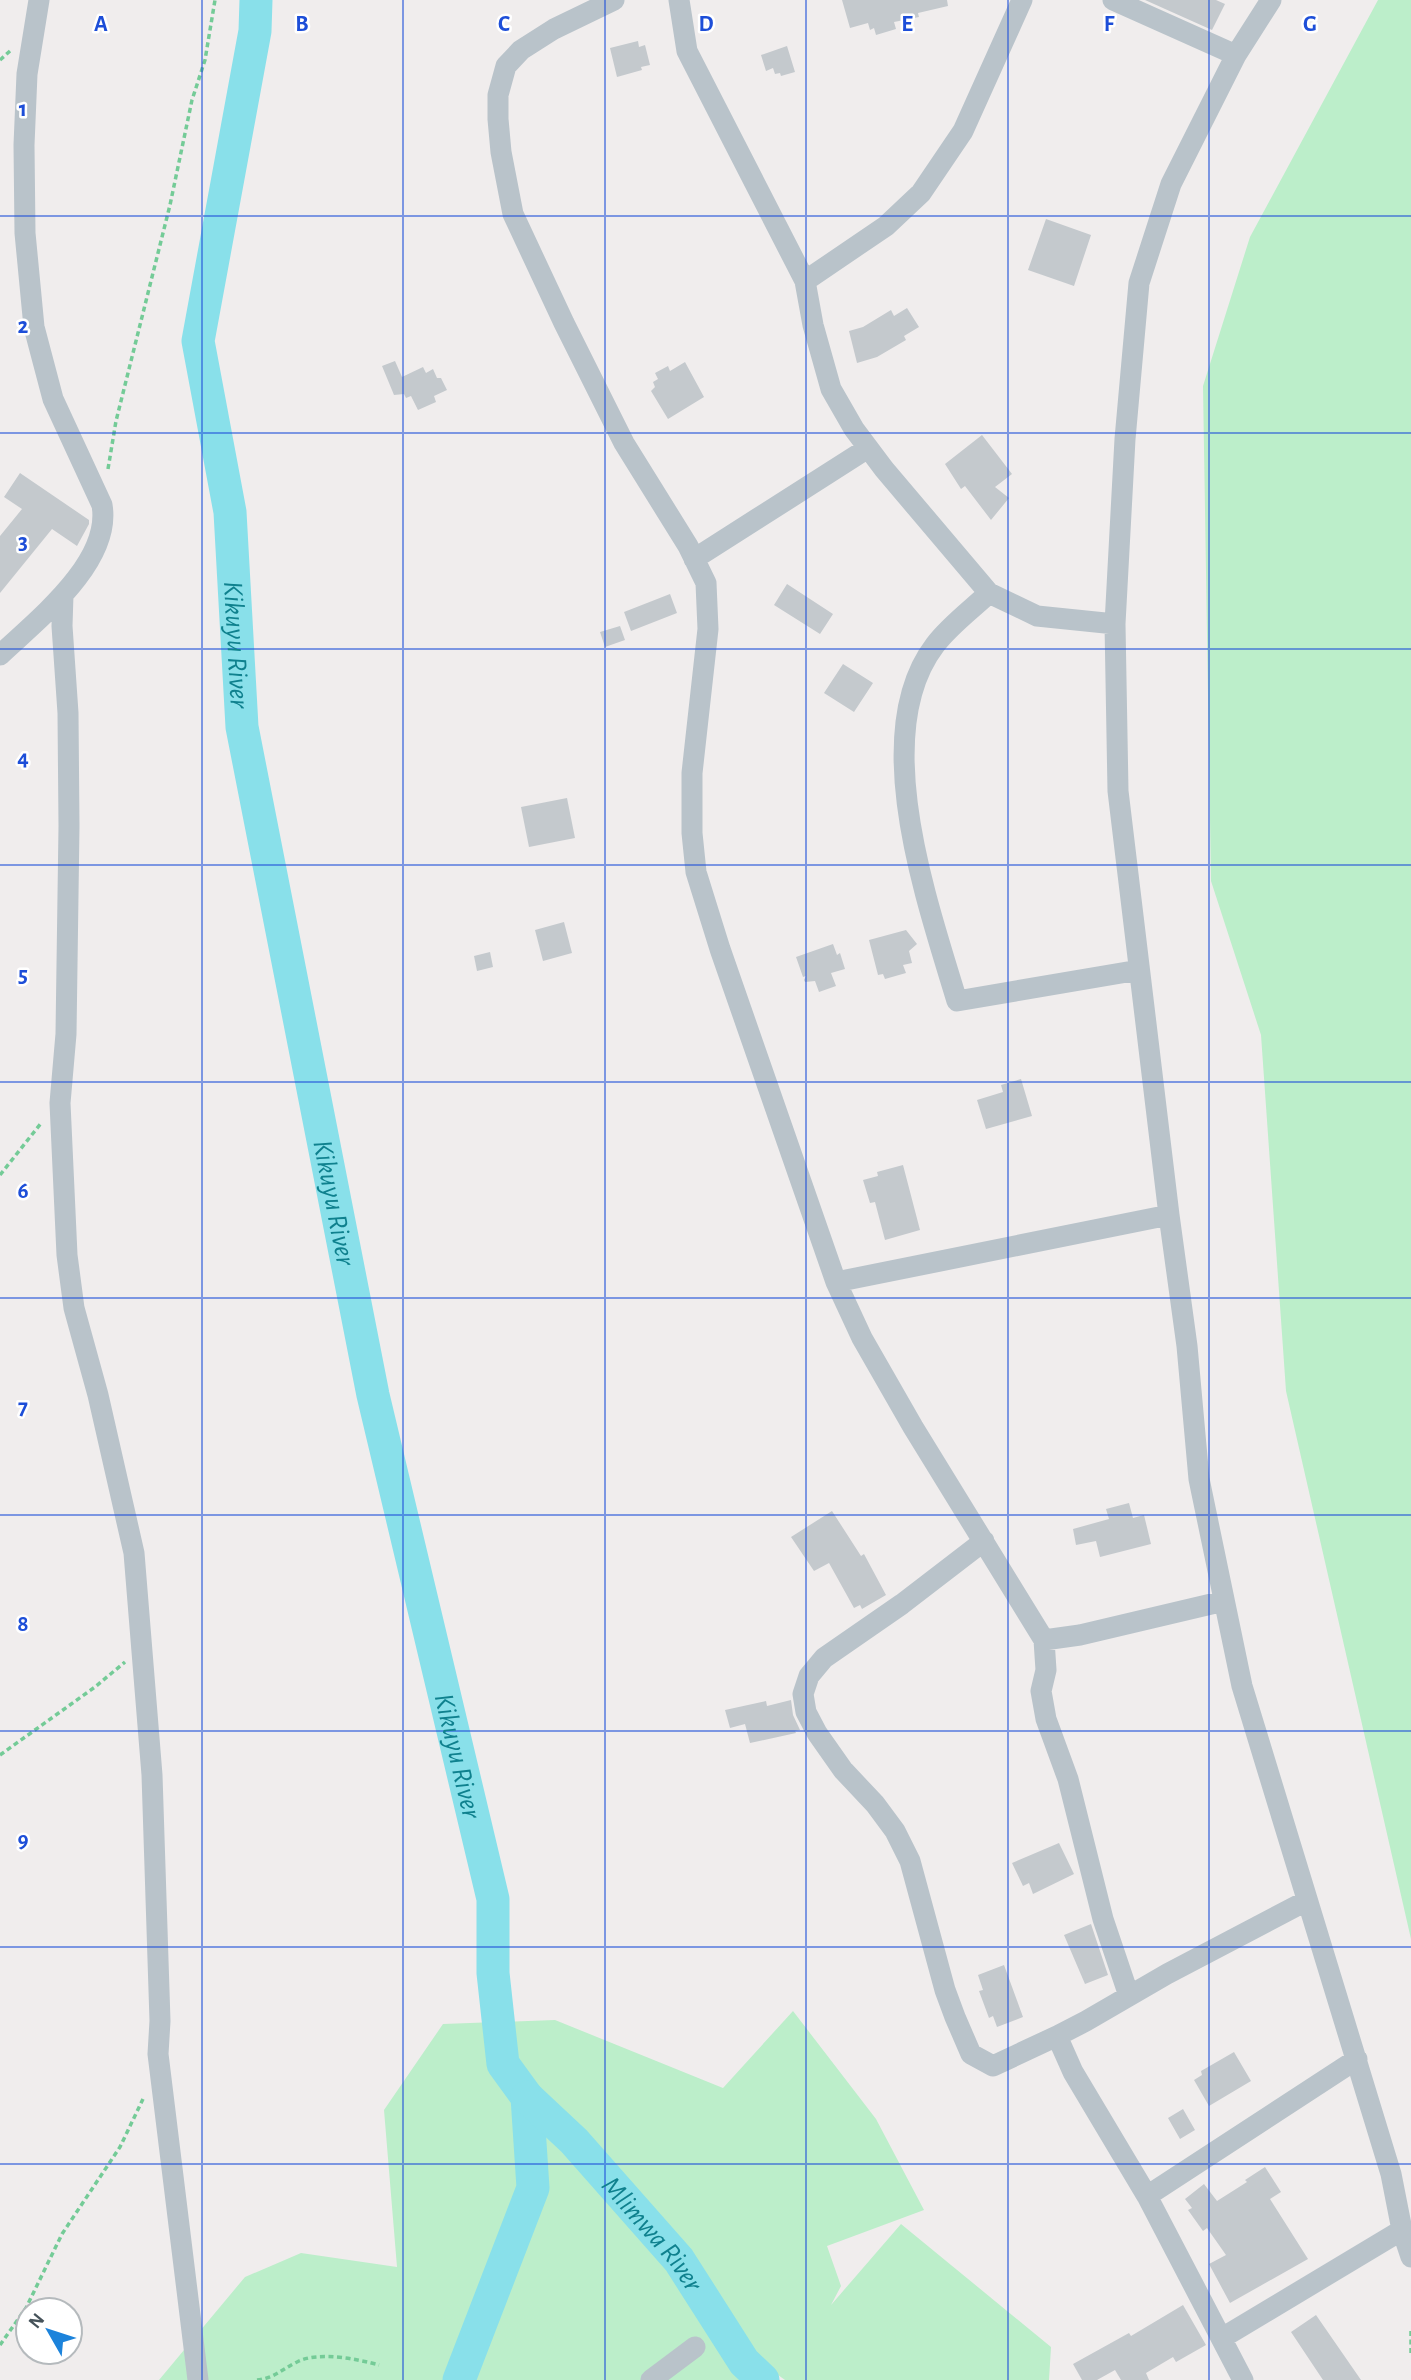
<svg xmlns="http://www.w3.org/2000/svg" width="1411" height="2380" font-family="'Alegreya Sans',sans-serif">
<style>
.green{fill:#bceeca}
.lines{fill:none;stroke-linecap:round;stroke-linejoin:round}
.river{stroke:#89e0ea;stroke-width:33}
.building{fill:#c4c9cd}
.path{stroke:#74cb97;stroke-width:3.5;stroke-dasharray:5 3.5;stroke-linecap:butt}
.minor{stroke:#b9c3ca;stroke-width:21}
.grid{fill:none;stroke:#1d4ed8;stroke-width:2;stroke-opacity:0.55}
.labels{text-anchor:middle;stroke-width:5;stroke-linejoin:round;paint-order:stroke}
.water-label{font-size:28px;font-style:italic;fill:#0f818e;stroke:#fff}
.grid-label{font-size:23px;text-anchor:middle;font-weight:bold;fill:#1d4ed8;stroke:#fff;stroke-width:5;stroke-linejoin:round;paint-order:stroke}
</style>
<rect width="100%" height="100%" fill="#f0eded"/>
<path class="green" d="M1378,0H1411V1939L1286,1391L1261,1035L1211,881L1203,386L1250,237Z
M793,2011L876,2119L924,2210L827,2246L841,2286L831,2305L901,2224L1051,2347L1049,2380H785L774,2372L765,2380H159L245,2277L301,2253L397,2267L384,2110L443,2024L555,2020L723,2088Z"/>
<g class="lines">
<g class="river">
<path id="s1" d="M256,0L255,31L198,341L230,512L242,727L373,1395L493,1899V1973L503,2064L527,2097L533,2188L459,2380"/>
<path id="s2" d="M527,2097L574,2141L679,2260L744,2362L763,2380"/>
</g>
</g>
<path class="building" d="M842,0H947L948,6L918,13L919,17L894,22L896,29L876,35L874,28L870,30L868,23L850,28Z
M1145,0H1216L1225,4L1212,30Z
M638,41L639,47L645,45L650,65L641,67L642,70L617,77L610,48Z
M787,46L795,72L781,76L780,73L775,74L773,68L766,71L761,55Z
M1046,219L1091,235L1074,286L1028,270Z
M907,308L919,327L904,336L906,340L877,357L857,363L849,331L863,327L891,310L894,316Z
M395,361L402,377L423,367L426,373L433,369L437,378H441L447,390L434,396L436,402L418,410L411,396L406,398L404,394L394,395L382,366Z
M685,362L704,397L668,419L651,391L655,387L653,382L658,379L655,373L668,366L670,371Z
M982,435L1012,474L995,487L1009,498L991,520L965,486L961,489L945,464Z
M20,473L89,520V524L77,546L52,529L0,593V536L22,509L4,497Z
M787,584L833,614L820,634L774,605Z
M670,594L677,613L631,631L624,612Z
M620,626L625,640L605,647L600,632Z
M843,664L873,683L854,712L824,693Z
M567,798L575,838L529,847L521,807Z
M564,922L572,953L543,961L535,930Z
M906,930L917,944L909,951L912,963L903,965L906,973L885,979L883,974L878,975L869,940Z
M833,944L837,955L840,953L845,969L831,973L836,986L819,992L815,981L805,982L804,980L806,976L803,977L796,957Z
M490,952L493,967L477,971L474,956Z
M1021,1079L1032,1116L986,1129L977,1100L1003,1092L1001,1085Z
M903,1165L920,1230L885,1240L875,1202L870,1203L863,1180L878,1176L877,1172Z
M1129,1503L1133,1518L1144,1515L1151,1544L1100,1557L1096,1541L1076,1545L1073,1529L1109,1519L1106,1509Z
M832,1511L861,1556L864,1554L886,1595L862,1609L860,1605L854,1608L829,1563L814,1571L791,1537Z
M791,1700L793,1715L800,1730L795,1731L796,1733L750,1743L745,1724L730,1728L725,1710L766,1701L767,1706Z
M1059,1843L1074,1874L1033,1894L1029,1883L1023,1886L1012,1863Z
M1091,1924L1108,1975L1085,1984L1064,1935Z
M1004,1965L1023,2017L997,2027L993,2016L989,2018L979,1991L983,1990L978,1975Z
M1234,2052L1251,2081L1209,2106L1194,2080L1202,2075L1201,2071Z
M1183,2109L1195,2130L1180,2139L1168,2118Z
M1265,2167L1281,2192L1270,2199L1308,2259L1230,2303L1209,2264L1226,2255L1207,2228L1203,2231L1188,2210L1192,2208L1185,2199L1204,2184L1217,2201L1247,2182L1245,2180Z
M1183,2305L1206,2345L1176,2362L1173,2357L1146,2373L1149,2380H1121L1115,2370L1097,2380H1082L1073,2364L1129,2333L1131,2336Z
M1316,2315L1361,2380H1323L1291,2332Z"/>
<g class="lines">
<path class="path" d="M0,60L10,51
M108,469L116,421L170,205L192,100L205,60L215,0
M0,1175L42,1122
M0,1755L95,1687L125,1662
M1411,2331V2355
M0,2345L26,2308L62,2234L120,2147L143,2099
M257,2380C275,2378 282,2369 297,2362C318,2351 357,2359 379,2365"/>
<path class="minor" d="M614,0L554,29L521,50L506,66L498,95V119L501,152L513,214L564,323L624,443L688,546L706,583L708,629L692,773V833L696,872L720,949L836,1282L862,1338L913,1427L1044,1640L1046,1670L1041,1691L1046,1719L1068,1779L1103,1919L1129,1996
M679,0L687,51L805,281L813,325L831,389L854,429L884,469L989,593L1037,616L1115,624
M1113,0L1236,55
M1271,0L1236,55L1171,184L1139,283L1125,439L1115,624L1118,791L1169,1215L1187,1346L1199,1479L1242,1686L1391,2174L1402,2230L1411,2257
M805,281L886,226L921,193L963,131L1022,0
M694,559L868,448
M989,593C972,609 949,626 935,645C867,734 928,904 957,1001L1139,970
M63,595L62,626L68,713L69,826L66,1034L60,1103L67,1255L74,1308L98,1395L134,1553L152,1775L160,2021L158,2054L198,2380
M0,655C37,620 112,562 102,505L53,399L34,327L25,233L24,145L27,74L39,0
M836,1282L1169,1215
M984,1541L902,1604L824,1658L809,1676L803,1694L806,1712L817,1733L843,1770L875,1804L895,1831L910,1861L945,1990L955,2017L971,2054L993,2066L1057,2036
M1044,1640L1080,1635L1224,1601
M1147,2196L1357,2059
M1222,2338L1402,2230
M651,2380L695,2347
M1243,2380L1147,2196L1073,2072L1057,2036L1086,2021L1167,1974L1306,1901"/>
</g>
<path class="grid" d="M202,0V2380M403,0V2380M605,0V2380M806,0V2380M1008,0V2380M1209,0V2380M0,216H1411M0,433H1411M0,649H1411M0,865H1411M0,1082H1411M0,1298H1411M0,1515H1411M0,1731H1411M0,1947H1411M0,2164H1411"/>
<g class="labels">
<g class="water-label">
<text dy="10" stroke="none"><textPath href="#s1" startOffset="653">Kikuyu River</textPath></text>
<text dy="10" stroke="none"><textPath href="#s1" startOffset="1220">Kikuyu River</textPath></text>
<text dy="10" stroke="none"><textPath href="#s1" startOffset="1787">Kikuyu River</textPath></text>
<text dy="10" stroke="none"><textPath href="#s2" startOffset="186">Mlimwa River</textPath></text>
</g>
</g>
<g class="grid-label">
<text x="101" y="31">A</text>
<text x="302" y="31">B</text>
<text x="504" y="31">C</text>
<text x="706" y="31">D</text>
<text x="907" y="31">E</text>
<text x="1109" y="31">F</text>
<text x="1310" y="31">G</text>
<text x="23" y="116">1</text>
<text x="23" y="333">2</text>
<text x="23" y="549">3</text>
<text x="23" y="765">4</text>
<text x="23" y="982">5</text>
<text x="23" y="1198">6</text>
<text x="23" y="1414">7</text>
<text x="23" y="1631">8</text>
<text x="23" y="1847">9</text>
</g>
<g transform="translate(49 2331) rotate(309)"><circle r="33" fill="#ffffff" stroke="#b5babd" stroke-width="2"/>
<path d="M0-5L12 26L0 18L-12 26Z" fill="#1c83db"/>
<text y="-10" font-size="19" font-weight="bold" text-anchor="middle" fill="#46535a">N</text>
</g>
</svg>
